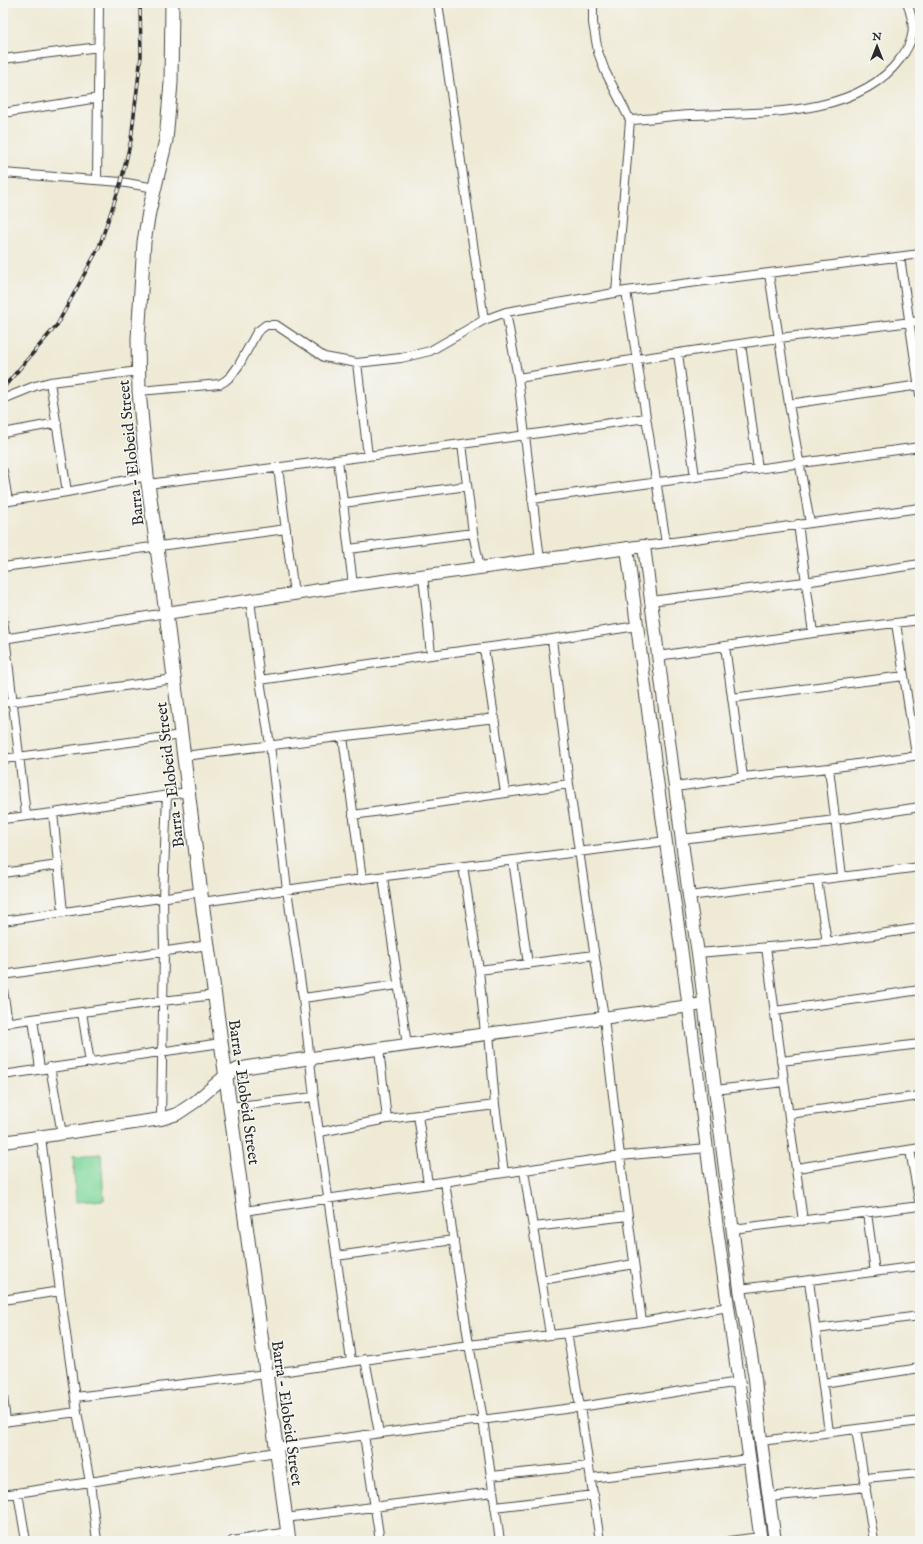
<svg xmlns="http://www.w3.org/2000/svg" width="923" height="1544" font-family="'IM FELL English',serif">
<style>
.green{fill:#80d89c;stroke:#568264}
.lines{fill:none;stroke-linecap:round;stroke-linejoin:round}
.street-casing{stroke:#484844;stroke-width:10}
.secondary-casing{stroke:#484844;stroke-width:14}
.primary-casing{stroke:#484844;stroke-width:15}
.street{stroke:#fff;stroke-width:8}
.secondary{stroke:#fff;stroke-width:12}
.primary{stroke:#fff;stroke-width:13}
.rail-casing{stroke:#2b2b2b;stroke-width:3.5}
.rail{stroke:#f6f6f2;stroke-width:2;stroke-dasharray:6;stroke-linecap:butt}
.labels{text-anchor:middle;stroke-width:3;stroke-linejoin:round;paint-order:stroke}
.street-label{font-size:16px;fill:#2b2b2b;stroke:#f6f6f2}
</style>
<rect width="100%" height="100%" fill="#f6f6f2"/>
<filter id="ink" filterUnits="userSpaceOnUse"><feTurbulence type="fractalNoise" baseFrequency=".025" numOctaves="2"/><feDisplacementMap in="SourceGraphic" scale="8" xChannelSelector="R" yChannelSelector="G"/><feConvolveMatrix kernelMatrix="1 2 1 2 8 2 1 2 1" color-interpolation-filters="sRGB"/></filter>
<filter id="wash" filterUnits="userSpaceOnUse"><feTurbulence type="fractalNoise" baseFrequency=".012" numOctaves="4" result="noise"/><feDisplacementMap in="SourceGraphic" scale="16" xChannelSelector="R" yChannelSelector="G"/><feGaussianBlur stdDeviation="0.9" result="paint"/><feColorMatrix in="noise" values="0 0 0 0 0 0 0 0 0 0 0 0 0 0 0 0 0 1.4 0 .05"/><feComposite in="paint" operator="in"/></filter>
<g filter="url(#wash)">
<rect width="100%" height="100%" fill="#eeead5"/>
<path class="green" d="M101,1154L104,1200L76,1202L73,1156Z"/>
</g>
<g filter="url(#ink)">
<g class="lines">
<defs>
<path id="street" d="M3,3H4
M438,3L484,320
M593,3V23L598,52L605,71L630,120L616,293
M3,59L99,47
M3,113L98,98
M630,120C650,119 670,116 690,115C756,112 856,119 900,59C915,40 916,26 907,3
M3,173L121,182L155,188
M97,180L99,3
M900,257L920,395
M769,274L789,404L810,523
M626,291L666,543
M506,312L518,378L540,560
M741,344L758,469
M678,354L695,477
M357,363L368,456
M518,378L638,359L779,338L920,321
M50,382L67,492
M139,391L220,384L225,381L231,376L239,365L257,332L266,325H276L324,357L357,363L401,358L430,351L484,320L506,312L626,291L920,254
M3,399L35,386L50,382L139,371
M789,404L920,385
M3,433L57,423
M462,444L473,533L480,568
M338,460L353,585
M278,467L294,594
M3,471L8,501
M148,484L462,444L646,418
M532,499L920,447
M3,502L67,492L147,476
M343,503L467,486
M798,524L813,633
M644,546L920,508
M349,549L473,533
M3,567L286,529
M423,575L431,655
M250,600L260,680L270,745L287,890L303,998L314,1097L351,1361
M650,601L805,582L920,564
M3,619L26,815
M896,623L916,755
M3,639L166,613
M552,639L569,784L604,1018L620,1156L642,1322
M725,646L743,777
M484,648L505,793
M658,656L813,633L920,620
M260,680L431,655L552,639L637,626
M732,698L904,676
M3,703L174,679
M343,737L362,879
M184,756L495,718
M3,759L181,735
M829,768L842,876
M676,787L743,777L829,768L920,755
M53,813L63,912
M353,815L569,784
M3,819L53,813L188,792
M682,839L835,820L920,807
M513,860L528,964
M463,866L479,970L485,1034
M3,873L58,865
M383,877L407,1045
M817,880L827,942
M689,896L920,867
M202,902L362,879L666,841
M3,921L201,892
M766,947L803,1221
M698,953L827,942L920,928
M479,970L594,955
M3,975L208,945
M3,990L8,1023
M303,998L398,985
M775,1011L920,990
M82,1012L90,1063
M33,1019L40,1069
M3,1023L162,1001L215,995
M489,1033L495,1105L504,1173
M379,1049L387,1119
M781,1061L920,1044
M50,1067L62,1134
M3,1075L221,1043
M715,1090L784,1082
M230,1107L314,1097
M789,1114L920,1096
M418,1115L428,1184
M161,1119L164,952L163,898L167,794
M320,1132L387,1119L495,1105
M41,1137L60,1291L77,1412L90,1482L97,1541
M910,1150L920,1206
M797,1168L920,1148
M524,1171L550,1334
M445,1182L469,1345L483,1419L500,1541
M244,1211L620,1156L707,1148
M867,1213L875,1272
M534,1227L628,1216
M733,1229L920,1206
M336,1256L454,1240
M542,1280L634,1264
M809,1281L829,1432
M740,1289L920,1266
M3,1300L60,1291
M816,1329L920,1316
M567,1333L580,1407L600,1541
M365,1359L379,1433
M823,1383L920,1368
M3,1396L6,1422
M75,1397L266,1374L469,1345L567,1333L642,1322L728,1307
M3,1422L77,1412
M856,1429L874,1541
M364,1435L380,1541
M761,1441L920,1421
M275,1447L580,1407L739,1382
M491,1476L589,1466
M591,1478L749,1459
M865,1478L920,1473
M18,1493L26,1541
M3,1495L90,1482L276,1452
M769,1497L866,1487
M495,1507L594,1495
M285,1518L493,1492
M232,1541L288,1532
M729,1541L760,1537"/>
<path id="secondary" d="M627,548L658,787L682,954L717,1228L761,1541
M166,613L353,585L644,546L689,896L698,953L740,1289L755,1379L761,1441L775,1541
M3,1142L161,1119L177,1114L195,1102L225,1076L238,1069L254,1066L697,1005"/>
<path id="primary" d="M172,3L171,83L166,140L149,212L144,242L138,339L139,391L147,476L166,613L202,902L289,1541"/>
</defs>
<use href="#street" class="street-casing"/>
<use href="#secondary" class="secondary-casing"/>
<use href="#primary" class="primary-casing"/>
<use href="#street" class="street"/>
<use href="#secondary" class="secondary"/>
<use href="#primary" class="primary"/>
<defs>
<path id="rail" d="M3,388L57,325L99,247L121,182L131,140L141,56L140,3"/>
</defs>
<use href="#rail" class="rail-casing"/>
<use href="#rail" class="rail"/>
</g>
</g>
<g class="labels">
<g class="street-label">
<text transform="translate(130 453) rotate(-96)" y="6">Barra - Elobeid Street</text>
<text transform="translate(169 775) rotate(-97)" y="6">Barra - Elobeid Street</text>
<text transform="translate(245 1092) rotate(82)" y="6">Barra - Elobeid Street</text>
<text transform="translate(288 1413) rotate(82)" y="6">Barra - Elobeid Street</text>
</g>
</g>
<rect width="923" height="1544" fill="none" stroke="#f6f6f2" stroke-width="16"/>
<g transform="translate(877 46)" stroke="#f6f6f2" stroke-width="3" paint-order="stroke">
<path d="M0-3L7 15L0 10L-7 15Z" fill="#2b2b2b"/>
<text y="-6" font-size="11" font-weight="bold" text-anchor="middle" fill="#2b2b2b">N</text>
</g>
</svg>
